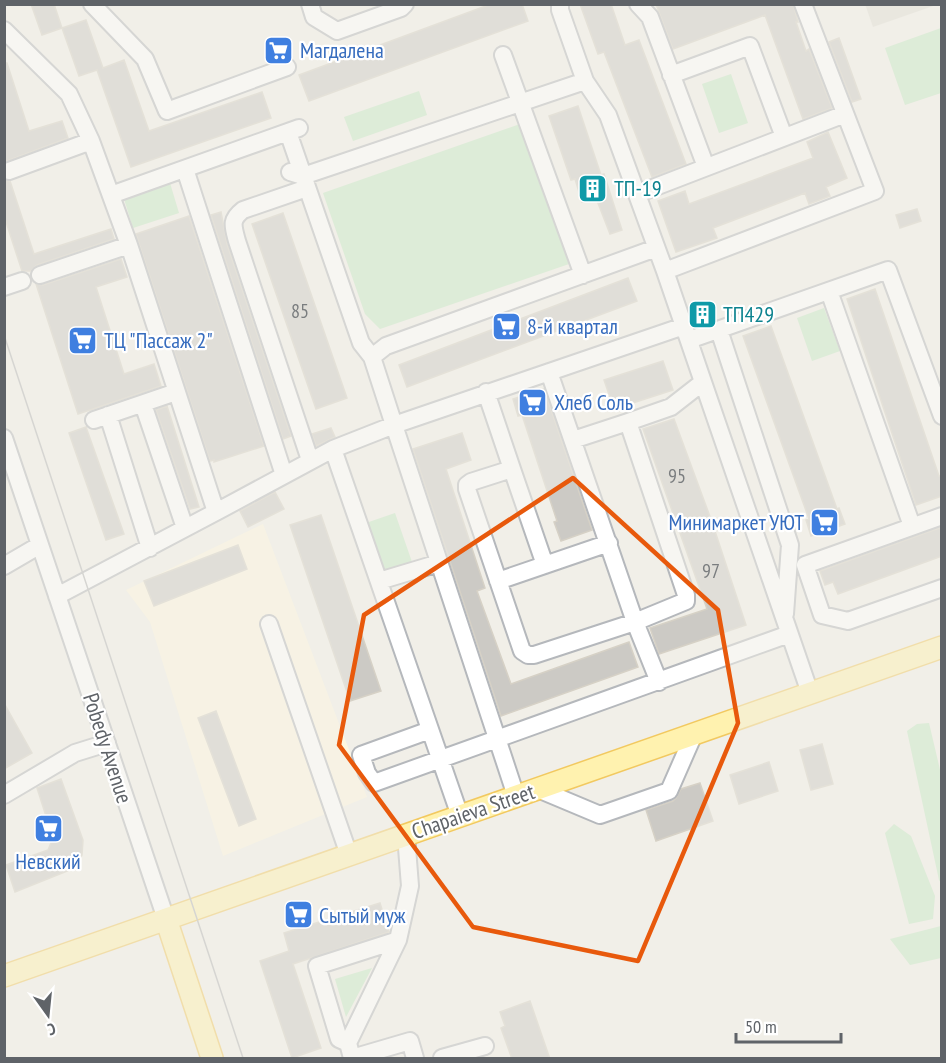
<svg xmlns="http://www.w3.org/2000/svg" width="946" height="1063" font-family="'PT Sans Narrow',sans-serif">
<style>
.commercial{fill:#fef7e0}
.education{fill:#e1ded6}
.green{fill:#c5e8c5}
.building{fill:#cccac5;stroke:#d6d1c6;stroke-width:1.5}
.lines{fill:none;stroke-linecap:round;stroke-linejoin:round}
.minor-casing{stroke:#b5b8bc;stroke-width:20}
.major-casing{stroke:#f2c960;stroke-width:24}
.minor{stroke:#fff;stroke-width:16}
.major{stroke:#fff2af;stroke-width:21}
.tram{stroke:#b6b7b8;stroke-width:1.5}
.marked{fill:none;stroke:#e8590c;stroke-width:4.5;stroke-linejoin:round}
.labels{text-anchor:middle;stroke-width:4.5;stroke-linejoin:round;paint-order:stroke}
.number-label{font-size:20px;fill:#7a7d7f}
.shop-label{font-size:22px;fill:#366cbe;stroke:#fff;text-anchor:start}
.culture-label{font-size:22px;fill:#0d838f;stroke:#fff;text-anchor:start}
.street-label{font-size:22px;fill:#5f6368;stroke:#fff}
</style>
<rect width="100%" height="100%" fill="#f1efe8"/>
<path class="commercial" d="M263,524L367,797L223,856L150,622L126,590Z"/>
<path class="education" d="M865,4H936V5L873,27Z"/>
<path class="green" d="M941,28V93L905,105L885,48Z
M731,74L748,123L719,133L702,84Z
M419,91L427,115L353,141L344,117Z
M520,124L569,264L380,329L365,314L323,193Z
M170,183L179,213L133,228L124,199Z
M824,308L840,351L812,361L797,318Z
M395,513L412,562L383,572L366,523Z
M929,723L941,774V883L939,880L907,731L917,724Z
M894,824L911,836L935,896L933,919L909,924L885,833Z
M941,926V958L910,965L890,939Z
M372,968L346,1017L335,979Z"/>
<path class="building" d="M31,4H54L62,28L42,35Z
M491,4H522L528,21L309,101L299,75Z
M580,4H611L625,45L639,40L686,164L652,177L604,52L598,54Z
M656,4H793L798,22H796L806,51L809,49L832,108L803,119L765,15L673,49Z
M86,20L103,68L124,60L149,131L262,92L271,118L131,167L97,70L79,76L62,28Z
M839,38L861,99L852,102L829,42Z
M285,40L290,53L272,60L267,47Z
M4,63H7L29,131L62,121L68,138L4,162Z
M578,106L601,175L604,174L622,230L610,234L596,198L582,202L575,179L571,180L549,116Z
M828,132L847,178L826,187L830,196L809,204L805,193L713,228L717,238L676,252L658,201L685,191L689,204L813,158L807,142Z
M4,180L10,181L34,254L111,229L114,239L37,265L31,271H22L4,216Z
M917,209L921,221L900,228L896,215Z
M221,212L227,244L291,436L283,439L211,215Z
M283,213L347,398L316,409L252,224Z
M189,216L264,446L214,462V460L210,461L136,234Z
M121,259L127,277L96,287L124,374L154,364L161,386L78,414L36,284L43,285Z
M628,278L637,301L407,387L399,365Z
M875,289L939,476H942V496L916,505L847,299Z
M771,326L837,509L839,508L845,524L811,536L806,520L809,519L743,336Z
M663,361L673,390L614,409L604,380Z
M544,389L592,530L561,541L554,522L557,521L522,415L518,416L513,399Z
M167,406L199,507L190,509L156,410Z
M674,419L712,522L746,625L659,654L650,628L707,609L643,429Z
M86,427L124,534L106,540L69,433Z
M331,428L335,437L316,446L312,434Z
M462,433L471,460L446,469L485,588L477,591L511,684L629,642L638,667L501,716L413,449Z
M275,492L284,509L248,527L240,511Z
M321,515L381,691L350,701L290,525Z
M942,527V556L838,594L833,582L825,585L820,571Z
M238,545L247,569L154,606L144,581Z
M4,703L32,753L4,769Z
M216,711L256,819L239,826L198,718Z
M822,744L833,784L811,790L800,750Z
M769,762L778,791L739,804L730,775Z
M61,779L83,840L82,855L75,868L15,892L6,865L48,850L53,838L37,788Z
M700,783L713,821L656,841L646,810L673,801L676,798L681,789Z
M380,903L389,932L293,964L321,1048L292,1058L260,961L289,951L284,933Z
M530,1001L550,1059H512L501,1028L505,1026L500,1012Z"/>
<g class="lines">
<defs>
<path id="minor" d="M92,4L145,59L167,111L287,67
M310,4L314,17L337,31L401,8L405,4
M638,4L650,17L706,167
M4,30L69,94L91,141
M503,55L583,275
M671,75L750,46L784,137
M288,132L361,343L372,357
M185,169L284,475
M9,171L91,141L129,245L216,512L333,449L394,425L372,357L386,346L656,248
M290,172L303,176L585,81
M307,188L243,210C230,220 233,226 237,241L310,460
M637,194L845,114
M111,195L299,128
M665,271L875,191L803,4
M40,275L129,245
M4,287L22,281
M829,291L912,526
M719,330L790,545L785,614
M689,340L888,270L942,416
M549,372L635,622L659,682
M703,382L810,693
M486,392L512,469L471,482L467,485V489L522,651L528,655H534L635,622L686,601V595L628,422L671,407L703,382L665,271L608,115L585,81L560,10V4
M143,404L185,528
M108,415L150,548
M94,420L176,392
M4,438L166,919
M573,440L628,422
M333,449L460,816
M512,469L545,565
M942,516L805,565L822,615L848,621L942,588
M4,566L40,545
M379,581L439,563
M498,581L609,543
M57,596L216,512
M269,624L349,855
M430,730L361,755L367,773L374,783L789,634
M538,789L600,815L669,791L694,734
M4,795L75,753L107,743
M516,796L394,425L684,326
M406,835L410,886L398,940L348,1043L352,1058L410,1041L415,1058
M348,1043L339,1039L317,966L398,940
M442,1058L485,1046"/>
<path id="major" d="M166,919L212,1058
M4,976L942,647"/>
</defs>
<use href="#minor" class="minor-casing"/>
<use href="#major" class="major-casing"/>
<use href="#minor" class="minor"/>
<use href="#major" class="major"/>
<path class="tram" d="M4,335L243,1058"/>
</g>
<path d="M0 0H946V1063H0ZM573,478L718,610L738,723L638,961L473,927L339,745L364,615Z" fill="#f1efe8" fill-opacity=".55" fill-rule="evenodd"/>
<path class="marked" d="M573,478L718,610L738,723L638,961L473,927L339,745L364,615Z"/>
<defs>
<symbol id="supermarket-square" viewBox="-11 -11 22 22"><rect x="-9" y="-9" width="18" height="18" rx="4" fill="#3f7fe0" stroke="#fff"/><path d="M-6-5.5h2.5l.6 2H6L4.5 2H-2.5L-4.4-4H-6ZM-1.5 3.2a1.3 1.3 0 1 0 .1 0ZM3 3.2a1.3 1.3 0 1 0 .1 0Z" fill="#fff"/></symbol>
<symbol id="building-square" viewBox="-11 -11 22 22"><rect x="-9" y="-9" width="18" height="18" rx="4" fill="#0f9aa8" stroke="#fff"/><path d="M-4-6H4V6H1V3H-1V6H-4ZM-2.5-4.3h1.7v1.8h-1.7ZM.8-4.3h1.7v1.8H.8ZM-2.5-1h1.7V.8h-1.7ZM.8-1h1.7V.8H.8Z" fill="#fff"/></symbol>
</defs>
<g fill-rule="evenodd">
<use href="#supermarket-square" x="262" y="34" width="33" height="33"/>
<use href="#building-square" x="576" y="172" width="33" height="33"/>
<use href="#building-square" x="686" y="298" width="33" height="33"/>
<use href="#supermarket-square" x="490" y="310" width="33" height="33"/>
<use href="#supermarket-square" x="66" y="324" width="33" height="33"/>
<use href="#supermarket-square" x="516" y="386" width="33" height="33"/>
<use href="#supermarket-square" x="808" y="506" width="33" height="33"/>
<use href="#supermarket-square" x="32" y="812" width="33" height="33"/>
<use href="#supermarket-square" x="282" y="898" width="33" height="33"/>
</g>
<g class="labels">
<g class="number-label">
<text x="300" y="318">85</text>
<text x="677" y="483">95</text>
<text x="711" y="578">97</text>
</g>
<g class="shop-label">
<text x="300" y="58">Магдалена</text>
<text x="527" y="334">8-й квартал</text>
<text x="104" y="348">ТЦ "Пассаж 2"</text>
<text x="554" y="410">Хлеб Соль</text>
<text x="804" y="530" text-anchor="end">Минимаркет УЮТ</text>
<text x="48" y="869" text-anchor="middle">Невский</text>
<text x="319" y="923">Сытый муж</text>
</g>
<g class="culture-label">
<text x="614" y="196">ТП-19</text>
<text x="723" y="322">ТП429</text>
</g>
<g class="street-label">
<text transform="translate(108 748) rotate(72)" y="8">Pobedy Avenue</text>
<text transform="translate(473 811) rotate(-19)" y="8">Chapaieva Street</text>
</g>
</g>
<rect width="946" height="1063" fill="none" stroke="#5f6368" stroke-width="12"/>
<g transform="translate(48 1015) rotate(165)" stroke="#ffffff" stroke-width="4.5" paint-order="stroke">
<path d="M0-4.5L10 22L0 15L-10 22Z" fill="#5f6368"/>
<text y="-9" font-size="16" font-weight="bold" text-anchor="middle" fill="#5f6368">С</text>
</g>
<path d="M736 1033v9h105v-9" fill="none" stroke="#5f6368" stroke-width="3"/>
<text x="745" y="1033" font-size="18" fill="#5f6368" stroke="#ffffff" stroke-width="4.5" paint-order="stroke">50 m</text>
</svg>
